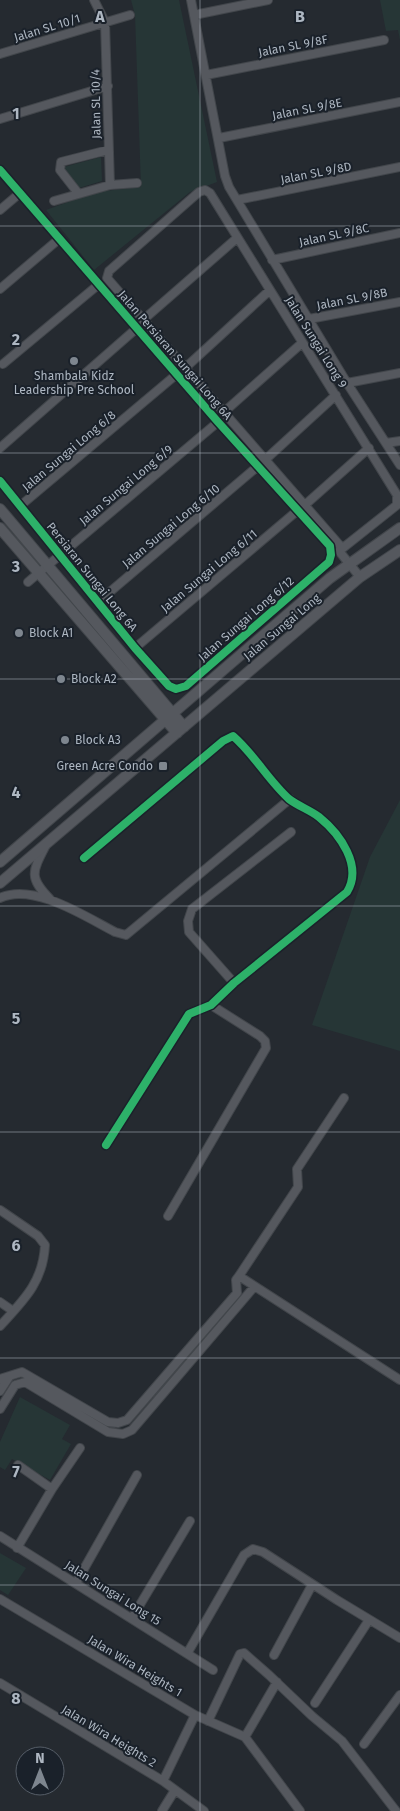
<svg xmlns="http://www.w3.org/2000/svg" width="400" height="1811" font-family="'Fira Sans',sans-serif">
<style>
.green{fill:#263636}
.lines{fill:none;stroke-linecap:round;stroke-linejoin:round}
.minor-casing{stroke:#42464b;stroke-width:10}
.tertiary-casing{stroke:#42464b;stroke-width:12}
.minor{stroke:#55585e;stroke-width:8}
.tertiary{stroke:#55585e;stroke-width:10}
.cycleway-casing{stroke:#1a212a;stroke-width:11}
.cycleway{stroke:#2db169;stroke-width:8}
.grid{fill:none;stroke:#aeb7c2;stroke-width:1;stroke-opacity:0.55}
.poi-dot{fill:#7e868f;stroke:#1a212a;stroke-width:2}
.labels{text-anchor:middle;stroke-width:4;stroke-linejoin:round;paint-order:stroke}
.street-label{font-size:12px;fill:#aeb7c2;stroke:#1a212a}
.poi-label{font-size:12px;fill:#aeb7c2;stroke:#1a212a;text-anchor:start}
.grid-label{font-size:16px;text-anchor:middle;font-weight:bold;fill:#aeb7c2;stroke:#1a212a;stroke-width:4;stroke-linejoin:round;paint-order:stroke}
</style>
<rect width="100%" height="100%" fill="#252a30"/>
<path class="green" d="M131,0H179L217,182L190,192L94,270L46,210L96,192L141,187L135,15Z
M380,0H400V40L398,30L386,31Z
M101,157L102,181L79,188L64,167Z
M400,800V1051L312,1025L370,857Z
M20,1397L70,1425L62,1439L71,1444L50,1480L12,1459L5,1470L0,1467V1442Z
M0,1553L26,1568L8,1595L0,1590Z"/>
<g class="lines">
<defs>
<path id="minor" d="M94,0L105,22L110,185
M191,0L225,176L229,187L347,383L400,465
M194,15L268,0
M0,54L130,15
M206,75L384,40
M0,119L108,86
M219,138L400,102
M0,170L218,422L330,546L331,555L329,562L186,686L176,689L169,686L135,648L0,481
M78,193L60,170L61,162L108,150
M237,200L400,167
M54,201L110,185L137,183
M0,210L20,193
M272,260L400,233
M0,289L59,239
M309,319L400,302
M143,320L237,238
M3,364L98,285
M185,368L270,290
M347,383L400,373
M224,412L302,343
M386,443L400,441
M0,448L137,328
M266,459L336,395
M306,504L369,448
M20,506L177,374
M342,548L107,278L109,271L199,192L205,190L210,193L397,495V505L339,551L360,577
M28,582L218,422
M98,602L258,466
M135,648L297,511
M45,847C32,872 29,878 50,899
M84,858L223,741L233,736C254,754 268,780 289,799C298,806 310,810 319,817C340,834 363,866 347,892L234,983L211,1005L189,1014L106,1145
M0,898C33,882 86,917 115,932L126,935L290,799
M234,983L189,932L188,921L192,909L291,832
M0,1210L38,1236L45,1245C43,1282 24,1300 0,1326
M168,1216L266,1048L265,1041L260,1036L211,1005
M239,1276L400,1380
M0,1302L13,1311
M0,1379L22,1372L108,1422L118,1423L127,1420L237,1293L236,1280L239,1276L298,1187L297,1169L344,1098
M0,1391L9,1377
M0,1409L15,1385L25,1382L108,1432L123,1434L132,1430L254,1287
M18,1465L52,1489
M0,1536L213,1670
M17,1548L52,1489L80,1448
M76,1583L137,1475
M0,1599L195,1715L245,1737L300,1811
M132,1618L190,1521
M188,1652L244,1555L253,1549L263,1552L337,1600L400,1638
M274,1655L312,1585
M0,1683L163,1781L204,1811
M315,1703L369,1620
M208,1721L240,1654L244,1653L269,1675L312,1716L342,1741L396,1811
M245,1737L277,1682
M364,1744L400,1695
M163,1781L195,1715
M162,1811L175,1790"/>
<path id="tertiary" d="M0,509L184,727
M0,528L177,733
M0,862L330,578L400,528
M0,883L360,577L400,550"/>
</defs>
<use href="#minor" class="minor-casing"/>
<use href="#tertiary" class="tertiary-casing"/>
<use href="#minor" class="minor"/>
<use href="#tertiary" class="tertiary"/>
<defs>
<path id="cycleway" d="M0,170L218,422L330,546L331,555L329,562L186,686L176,689L169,686L135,648L0,481
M84,858L223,741L233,736C254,754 268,780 289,799C298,806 310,810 319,817C340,834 363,866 347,892L234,983L211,1005L189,1014L106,1145"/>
</defs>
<use href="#cycleway" class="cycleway-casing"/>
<use href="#cycleway" class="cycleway"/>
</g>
<path class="grid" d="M200,0V1811M0,226H400M0,453H400M0,679H400M0,906H400M0,1132H400M0,1358H400M0,1585H400"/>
<g class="poi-dot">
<circle cx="74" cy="361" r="5"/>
<circle cx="19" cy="633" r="5"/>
<circle cx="61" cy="679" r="5"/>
<circle cx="65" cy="740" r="5"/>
<rect x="158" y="761" width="10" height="10" rx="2.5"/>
</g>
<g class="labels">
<g class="street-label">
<text transform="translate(47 28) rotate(-17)" y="4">Jalan SL 10/1</text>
<text transform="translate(293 46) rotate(-11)" y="4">Jalan SL 9/8F</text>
<text transform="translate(96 104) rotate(-91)" y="4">Jalan SL 10/4</text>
<text transform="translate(307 109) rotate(-11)" y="4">Jalan SL 9/8E</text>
<text transform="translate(316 173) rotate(-11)" y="4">Jalan SL 9/8D</text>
<text transform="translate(334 235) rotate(-12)" y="4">Jalan SL 9/8C</text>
<text transform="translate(352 299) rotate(-11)" y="4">Jalan SL 9/8B</text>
<text transform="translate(316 342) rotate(58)" y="4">Jalan Sungai Long 9</text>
<text transform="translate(175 355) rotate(49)" y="4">Jalan Persiaran Sungai Long 6A</text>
<text transform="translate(69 451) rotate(-40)" y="4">Jalan Sungai Long 6/8</text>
<text transform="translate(126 485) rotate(-40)" y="4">Jalan Sungai Long 6/9</text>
<text transform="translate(171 526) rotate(-40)" y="4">Jalan Sungai Long 6/10</text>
<text transform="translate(209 571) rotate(-40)" y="4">Jalan Sungai Long 6/11</text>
<text transform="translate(92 577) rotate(51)" y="4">Persiaran Sungai Long 6A</text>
<text transform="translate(246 619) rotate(-41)" y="4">Jalan Sungai Long 6/12</text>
<text transform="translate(282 627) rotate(-40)" y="4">Jalan Sungai Long</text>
<text transform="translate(113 1593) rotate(32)" y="4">Jalan Sungai Long 15</text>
<text transform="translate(135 1666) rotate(31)" y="4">Jalan Wira Heights 1</text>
<text transform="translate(109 1736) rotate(31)" y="4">Jalan Wira Heights 2</text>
</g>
<g class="poi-label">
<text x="74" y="380" text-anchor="middle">Shambala Kidz<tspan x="74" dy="14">Leadership Pre School</tspan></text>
<text x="29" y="637">Block A1</text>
<text x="71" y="683">Block A2</text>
<text x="75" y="744">Block A3</text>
<text x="153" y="770" text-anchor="end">Green Acre Condo</text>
</g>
</g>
<g class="grid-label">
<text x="100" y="22">A</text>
<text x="300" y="22">B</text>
<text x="16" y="119">1</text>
<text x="16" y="345">2</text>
<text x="16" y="572">3</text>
<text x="16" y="798">4</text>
<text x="16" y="1024">5</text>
<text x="16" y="1251">6</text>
<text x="16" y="1477">7</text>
<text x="16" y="1704">8</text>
</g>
<g transform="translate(40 1771)"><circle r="24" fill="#1a212a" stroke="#555d67"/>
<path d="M0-4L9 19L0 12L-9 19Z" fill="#7e868f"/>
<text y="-8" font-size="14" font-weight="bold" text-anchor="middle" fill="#aeb7c2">N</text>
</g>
</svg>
